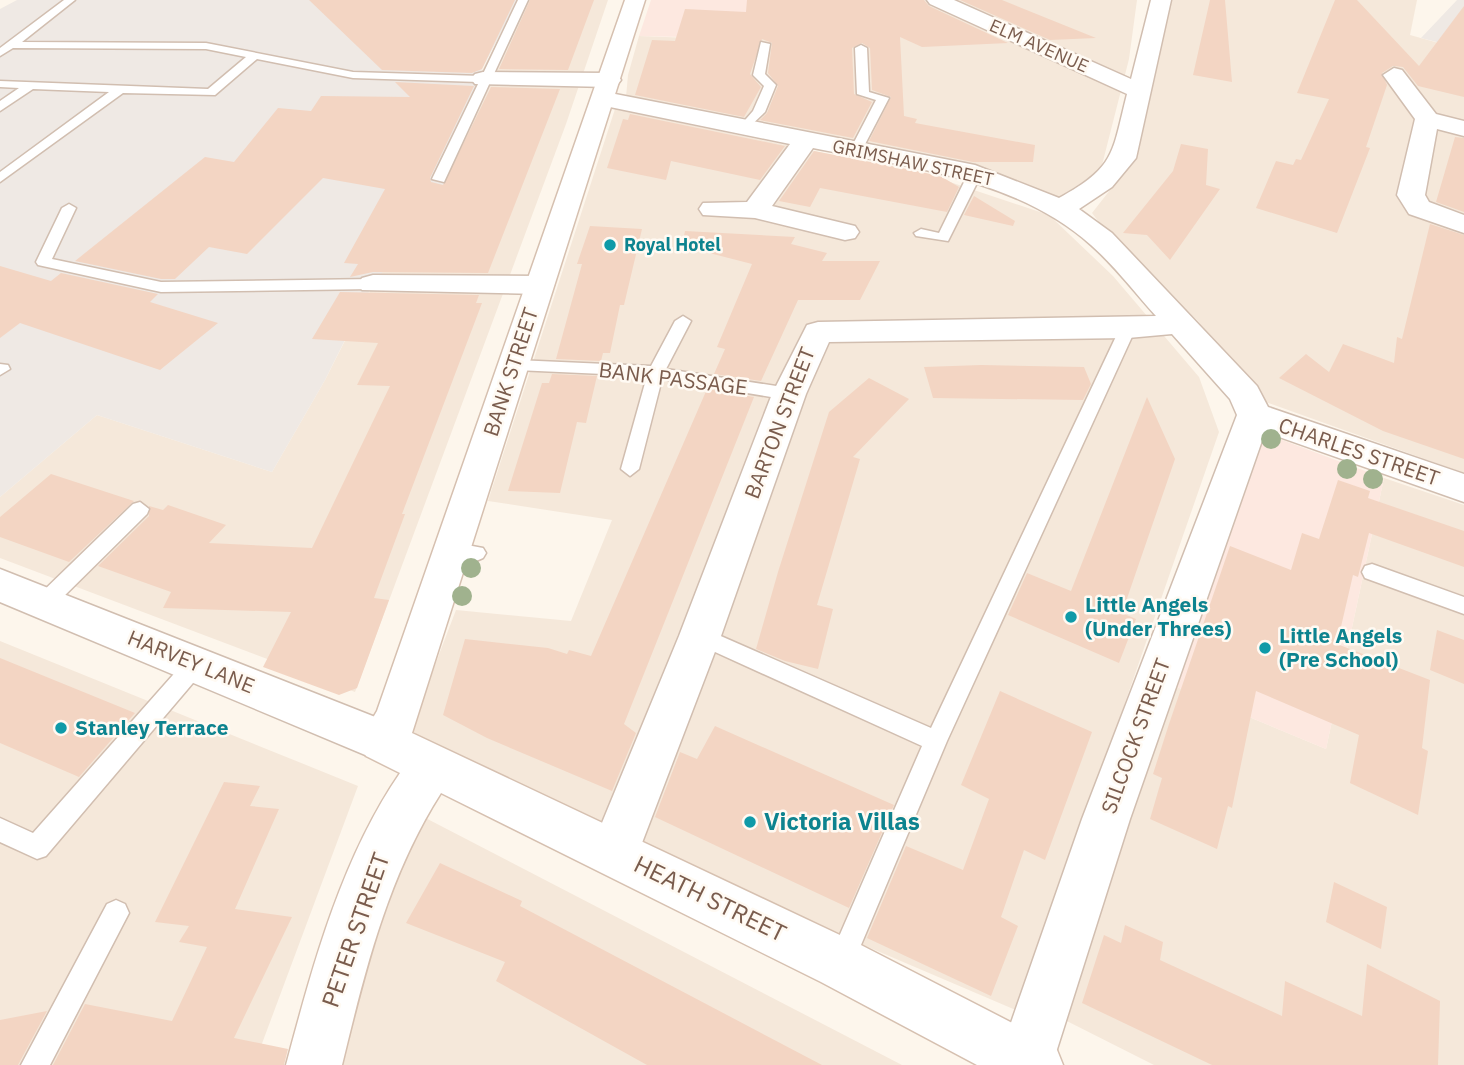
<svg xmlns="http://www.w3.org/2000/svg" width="1464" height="1065" font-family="'IBM Plex Sans',sans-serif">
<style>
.residential{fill:#f5e8da}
.commercial{fill:#fde8e0}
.industrial{fill:#efe9e4}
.building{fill:#f3d5c3}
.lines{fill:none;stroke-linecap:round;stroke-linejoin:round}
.lane-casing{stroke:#d1beb0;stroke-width:3}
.street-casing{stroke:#d1beb0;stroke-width:3}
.secondary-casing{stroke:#d6c0b0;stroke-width:3}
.lane{fill:#fff;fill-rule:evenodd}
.street{fill:#fff;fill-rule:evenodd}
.secondary{fill:#fff;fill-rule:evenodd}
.tree{fill:#a0b28e}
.culture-dot{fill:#0f9aa8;stroke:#fffaf3;stroke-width:2.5}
.labels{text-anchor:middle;stroke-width:5;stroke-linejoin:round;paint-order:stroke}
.far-street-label{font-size:18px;fill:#7a5c4d;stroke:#fffaf3}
.far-culture-label{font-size:18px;font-weight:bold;fill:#0d838f;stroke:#fffaf3;text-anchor:start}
.street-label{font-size:21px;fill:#7a5c4d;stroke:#fffaf3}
.culture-label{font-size:21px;font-weight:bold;fill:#0d838f;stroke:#fffaf3;text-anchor:start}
.near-culture-label{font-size:24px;font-weight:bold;fill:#0d838f;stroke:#fffaf3;text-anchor:start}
.near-street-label{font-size:24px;fill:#7a5c4d;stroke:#fffaf3}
</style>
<rect width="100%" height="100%" fill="#fdf6ec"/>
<path class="residential" d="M518,0H608L566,124L355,692L0,558V497L97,415L272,472L325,380Z
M793,0H1137L1129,59L1101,169L1059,198L626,97L628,75L639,36L744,40Z
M1170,0H1417L1410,35L1464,50V473L1263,401L1198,321L1114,242L1092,213L1132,162Z
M615,109L932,176L1049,215L1113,276L1199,377L1219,432L1018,1011L439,764L411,728L456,610L571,621L612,520L488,501Z
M1384,478L1464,505V1065H1154L1043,1009L1172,685L1326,749Z
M0,641L358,786L254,1065H0Z
M414,812L902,1065H339Z"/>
<path class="commercial" d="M651,0H793L870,41L639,36Z
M1263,433L1384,478L1326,749L1172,685Z"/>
<path class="industrial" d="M17,0H518L480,73L442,197L373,284L325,380L272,472L97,415L0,497V9Z
M1457,0H1464V49L1421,38Z"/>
<path class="building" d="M309,0H515L482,69L472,73L382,70Z
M530,0H594L568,70L499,69Z
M747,0H924L929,6L1008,43L922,47L900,37L904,116L917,119L915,123L1035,145L1033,162H973L869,141L891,97L872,90L870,48L862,43L852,48L854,94L872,102L853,138L760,120L767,113L778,86L768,73L772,43L762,39L750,74L761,87L744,117L635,95L652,40L675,41L685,9L746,12Z
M960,0H1002L1096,38L1050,40Z
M1210,0H1225L1232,82L1193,75Z
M1335,0H1357L1419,66L1464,6V97L1418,86L1403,67L1393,66L1382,73L1387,85L1366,147L1370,148L1337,233L1256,208L1276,161L1293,165L1296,159L1301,160L1329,99L1297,93Z
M395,82L474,86L430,178L431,182L443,185L491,87L560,89L488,273L373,272L350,277L358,264L344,263L385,189L323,178L247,254L209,247L175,279H161L75,261L205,157L234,162L278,108L311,111L321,96L410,97Z
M630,114L785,146L760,180L671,161L666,180L607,168L623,119L628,120Z
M1455,137L1464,138V212L1436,202Z
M1181,144L1208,149L1206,185L1220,189L1170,260L1147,235L1123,233L1173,171Z
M814,151L922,172L942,177L959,187L947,212L820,188L810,207L779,201Z
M974,196L1015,221L1013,226L964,215Z
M1430,224L1464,235V459L1383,431L1279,378L1306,354L1329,372L1343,344L1394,363L1397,337L1402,339Z
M590,226L642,229L624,305H620L610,353H603L601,361L556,359L582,264H577Z
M685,231L795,237L791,244L827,253L822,261H880L860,300H798L761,381L714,374L725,349L717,347L752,264L682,246Z
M0,266L51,281L61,273L158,294L150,302L218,323L160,370L20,323L0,338Z
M340,292L479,295L476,303H482L402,514H405L374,598L389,600L357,688L339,695L263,667L291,612L163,608L171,592L98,566L149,516V506L163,510L168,505L226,525L209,543L312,548L390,386L357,385L378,343L312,339Z
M981,365L1084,367L1091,384L1083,400L933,398L924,367Z
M552,374L597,376L586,423L577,422L560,493L508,491L542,383H549Z
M869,378L909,399L853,457L860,459L817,605L833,609L818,669L785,661L756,649L778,572L829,412Z
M707,389L754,397L624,724L636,733L612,791L487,738L443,715L465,639L548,648L567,654L569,650L591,656Z
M1147,397L1175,459L1122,613L1136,619L1119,663L1008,615L1027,573L1071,591Z
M51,474L134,501L69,562L0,537V517Z
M1338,480L1370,491L1368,498L1464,531V567L1369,533L1358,577L1353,575L1337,644L1430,680L1422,748L1428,751L1418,815L1350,783L1359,735L1256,691L1232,808L1228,806L1217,849L1150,819L1162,778L1153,774L1169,724L1230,546L1291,570L1302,533L1319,539Z
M1437,630L1464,640V684L1430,670Z
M0,658L135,713L79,777L0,743Z
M1000,691L1092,732L1045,860L1024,850L1001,917L1018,926L991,996L867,938L906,846L963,870L989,799L961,785Z
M715,726L894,805L849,908L655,817L680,752L697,759Z
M224,782L260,786L250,806L279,809L235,909L292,917L234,1038L288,1049L284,1065H53L85,1004L172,1021L207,947L179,942L189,926L155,922Z
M440,863L522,901L520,906L822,1065H647L496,981L505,962L406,923Z
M1334,882L1387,907L1381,949L1326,922Z
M1125,925L1163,942L1160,960L1282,1016L1285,981L1362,1016L1367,964L1440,1001L1438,1065H1212L1082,1003L1104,935L1121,943Z
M47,1011L18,1065H0V1020Z"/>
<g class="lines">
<defs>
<path id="lane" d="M64,0H75L22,42L206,43L353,72L482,76L518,0H528L444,182L432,179L479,82L353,78L257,59L215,95L123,93L0,182V172L109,92L33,89L0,111V101L19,88L0,87V81L208,89L246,57L206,49L13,48L0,56V48Z
M761,42L770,44L765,74L776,85L765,112L745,131L739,127L753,111L764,86L753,75Z
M861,45L867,48L869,92L889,98L862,150L856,154L850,150L876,100L857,94L855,48Z
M970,170L982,173L948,241L916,236L914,233L921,229L939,233Z
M69,204L76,208L52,259L161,282L373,279L381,284L373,289L161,292L38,265L36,262L62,208Z
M683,316L691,321L666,369L789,388L797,394L789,400L662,379L639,469L630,476L621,469L647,376L516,370L508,365L516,360L651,366L675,321Z
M1128,323L1136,328L947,741L850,971L841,975L832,971L828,962L922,746L693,642L689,636L693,630L700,627L707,630L931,728L1120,328Z
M0,364L8,365L10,369L0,375Z
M140,502L149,509L147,514L52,608L45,610L38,608L35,602L38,596L133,504Z
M451,542L483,548L486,553L483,558L476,561L444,555L441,550L444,545Z
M1372,564L1464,597V614L1365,578L1362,572L1365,566Z
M196,655L204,658L207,664L204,670L46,856L37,859L0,842V818L33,833L188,658Z
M116,900L125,904L129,913L50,1065H21L107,904Z"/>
<path id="street" d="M927,0H954L1131,79L1151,0H1171L1136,158L1112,187L1079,209L1112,233L1257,386L1268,407L1464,474V502L1265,432L1130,819L1052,1065H1000L998,1060L1082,819L1237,415L1230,399L1172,334L1128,338L829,342L806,394L721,636L632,869L615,876L598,869L590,852L679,636L772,394L807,325L818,322L1156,316C1135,293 1115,266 1091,245C1016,178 908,167 813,148L772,206L855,226L859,232L855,238L845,240L755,218L703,215L699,209L703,203L747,202L790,144L605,106L597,104L593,99L597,94L605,92L975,165L1059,198C1116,167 1112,153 1127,94L930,4Z
M1394,68L1402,70L1436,114L1464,121V136L1437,129L1425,195L1429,202L1464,215V233L1409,214L1397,195L1415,119L1383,75Z
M483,72L609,73L617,75L621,80L617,85L609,87L475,84L471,79L475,74Z
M373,275L539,276L550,279L554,285L550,291L539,294L362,290L358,284L362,278Z
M0,569L398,726L405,741L398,756L382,762L0,602Z"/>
<path id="secondary" d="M625,0H645L412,733L859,944L1055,1045L1063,1065H977L821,982L441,793C388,876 365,970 342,1065H286C313,965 341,859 400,773L366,756L359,741L377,711Z"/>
</defs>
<use href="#lane" class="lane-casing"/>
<use href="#street" class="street-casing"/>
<use href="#secondary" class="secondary-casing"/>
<use href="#lane" class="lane"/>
<use href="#street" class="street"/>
<use href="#secondary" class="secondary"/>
</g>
<g class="tree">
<circle cx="1271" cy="439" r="10"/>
<circle cx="1347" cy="469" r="10"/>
<circle cx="1373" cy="479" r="10"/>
<circle cx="471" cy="568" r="10"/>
<circle cx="462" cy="596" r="10"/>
</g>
<g class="culture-dot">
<circle cx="610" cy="245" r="7"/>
<circle cx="1071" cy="617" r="7"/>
<circle cx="1265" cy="648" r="7"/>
<circle cx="61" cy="728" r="7"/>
<circle cx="750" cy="822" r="7"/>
</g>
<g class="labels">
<g class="far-street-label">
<text transform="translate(1039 46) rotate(24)" y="6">ELM AVENUE</text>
<text transform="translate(913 163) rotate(12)" y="6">GRIMSHAW STREET</text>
</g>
<g class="far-culture-label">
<text x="624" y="251">Royal Hotel</text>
</g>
<g class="street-label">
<text transform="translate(511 372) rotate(-72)" y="7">BANK STREET</text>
<text transform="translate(673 379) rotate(7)" y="7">BANK PASSAGE</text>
<text transform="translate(780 423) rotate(-69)" y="7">BARTON STREET</text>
<text transform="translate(1359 452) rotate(19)" y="7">CHARLES STREET</text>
<text transform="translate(191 662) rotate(22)" y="7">HARVEY LANE</text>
<text transform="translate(1136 736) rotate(-70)" y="7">SILCOCK STREET</text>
</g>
<g class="culture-label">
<text x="1085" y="612">Little Angels<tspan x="1085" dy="24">(Under Threes)</tspan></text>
<text x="1279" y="643">Little Angels<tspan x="1279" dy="24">(Pre School)</tspan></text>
<text x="75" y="735">Stanley Terrace</text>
</g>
<g class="near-culture-label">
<text x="764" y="830">Victoria Villas</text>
</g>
<g class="near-street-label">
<text transform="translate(710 899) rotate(26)" y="8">HEATH STREET</text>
<text transform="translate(356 930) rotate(-71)" y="8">PETER STREET</text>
</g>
</g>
</svg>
